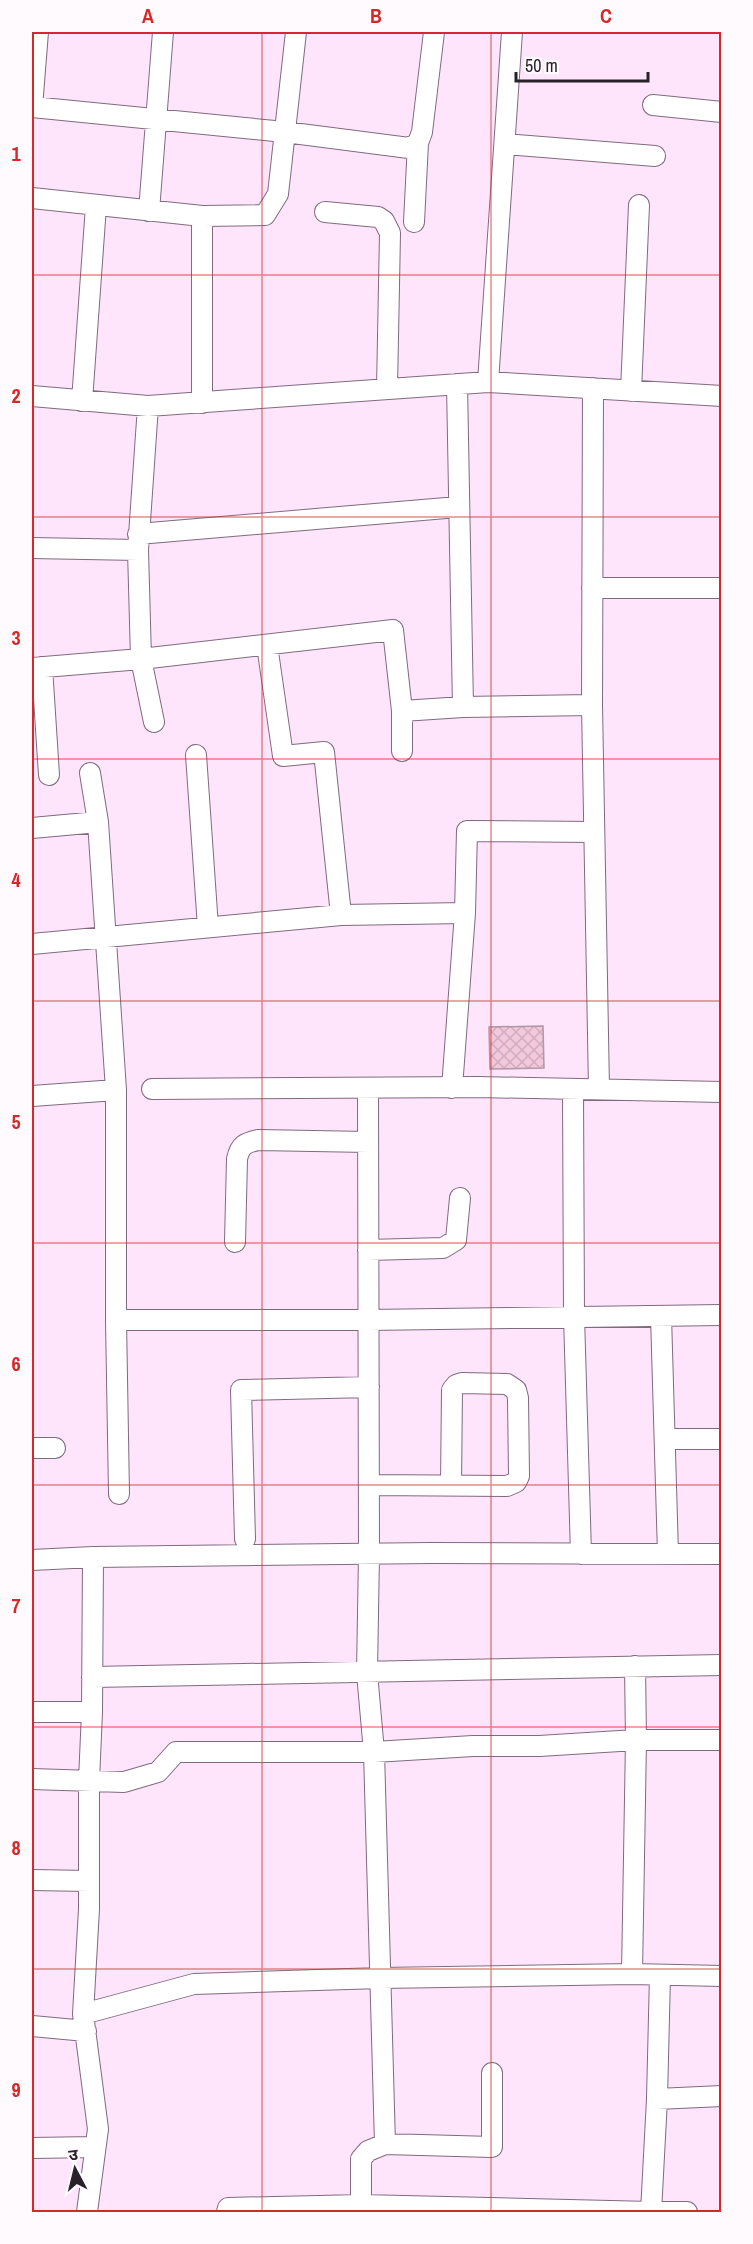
<svg xmlns="http://www.w3.org/2000/svg" width="753" height="2244" font-family="'Archivo Narrow','Noto Sans Devanagari',sans-serif">
<style>
.building{fill:url(#building-cross-hatch);stroke:#b395a3;stroke-width:1.5}
.lines{fill:none;stroke-linecap:round;stroke-linejoin:round}
.street-casing{stroke:#806a7e;stroke-width:22}
.street{stroke:#fff;stroke-width:20}
.grid{fill:none;stroke:#d62828;stroke-width:1.5;stroke-opacity:0.55}
.neatline{fill:none;stroke:#d62828;stroke-width:2}
.grid-label{font-size:20px;text-anchor:middle;font-weight:bold;fill:#d62828}
</style>
<defs>
<pattern id="building-cross-hatch" width="8" height="8" patternUnits="userSpaceOnUse" patternTransform="scale(1.5)"><rect width="8" height="8" fill="#f2c9dc"/><path d="M0 0l8 8M0 8l8-8" fill="none" stroke="#d0acbd"/></pattern>
</defs>
<rect width="100%" height="100%" fill="#fee5fc"/>
<path class="building" d="M543,1026L544,1068L490,1069L489,1027Z"/>
<g class="lines">
<defs>
<path id="street" d="M653,105L722,112
M32,107L285,132L409,148L418,143L422,132L434,32
M32,107L38,32
M505,144L655,156
M32,198L202,216L265,215L278,194L296,32
M149,211L163,32
M325,212L378,217L384,221L390,233L387,389
M414,222L418,143
M488,382L512,32
M457,384L463,707
M593,388L592,705L599,1089
M631,391L639,205
M32,396L148,406L488,382L722,396
M82,401L96,206
M202,403V216
M148,406L138,550L141,659L154,722
M138,534L458,507
M32,548L138,550
M592,588H722
M267,645L283,756L324,752L341,915
M42,667L49,775
M32,668L141,659L393,630L402,711V751
M402,711L463,707L592,705
M196,755L208,927
M90,773L98,822L116,1090V1320L119,1494
M32,828L98,822
M32,944L341,915L465,913
M452,1088L465,913L467,831L594,832
M152,1089L478,1087L722,1092
M573,1089L574,1316L581,1554
M32,1096L116,1090
M235,1242L237,1159C240,1145 245,1143 258,1140L368,1142
M368,1250L443,1248L456,1240L460,1198
M661,1316L668,1554
M116,1320H368L722,1315
M665,1439H722
M32,1448H55
M369,1485L507,1486L516,1482L519,1476L518,1398L516,1390L507,1384L462,1383L456,1385L452,1390L451,1485
M245,1539L241,1390L369,1387
M32,1560L93,1557L431,1553L722,1554
M92,1677L722,1665
M32,1712H92
M32,1779L124,1782L158,1772L176,1752H374L473,1746H539L636,1740H722
M32,1880L89,1881
M632,1974L636,1740L635,1666
M83,2014L194,1984L380,1978L632,1974L722,1976
M32,2026L86,2031
M657,2099L660,1975
M385,2144L492,2147V2073
M32,2148L95,2147
M87,2212L98,2129L83,2014L89,1909V1781L92,1712L93,1557
M227,2212L228,2208L361,2205L651,2212
M361,2212V2159L368,2151L385,2144L374,1752L367,1673L369,1554L368,1088
M687,2212H651L657,2099L722,2096"/>
</defs>
<use href="#street" class="street-casing"/>
<use href="#street" class="street"/>
</g>
<path class="grid" d="M262,32V2212M491,32V2212M32,275H722M32,517H722M32,759H722M32,1001H722M32,1243H722M32,1485H722M32,1727H722M32,1969H722"/>
<rect width="753" height="2244" fill="none" stroke="#fffafe" stroke-width="66"/>
<g transform="translate(75 2169) rotate(353)" stroke="#fffafe" stroke-width="4.5" paint-order="stroke">
<path d="M0-4.5L10 22L0 15L-10 22Z" fill="#292129"/>
<text y="-9" font-size="16" font-weight="bold" text-anchor="middle" fill="#292129">उ</text>
</g>
<path d="M516 72v9h132v-9" fill="none" stroke="#292129" stroke-width="3"/>
<text x="525" y="72" font-size="18" fill="#292129" stroke="#fffafe" stroke-width="4.5" paint-order="stroke">50 m</text>
<rect x="33" y="33" width="687" height="2178" class="neatline"/>
<g class="grid-label">
<text x="148" y="23">A</text>
<text x="376" y="23">B</text>
<text x="606" y="23">C</text>
<text x="16" y="161">1</text>
<text x="16" y="403">2</text>
<text x="16" y="645">3</text>
<text x="16" y="887">4</text>
<text x="16" y="1129">5</text>
<text x="16" y="1371">6</text>
<text x="16" y="1613">7</text>
<text x="16" y="1855">8</text>
<text x="16" y="2097">9</text>
</g>
</svg>
